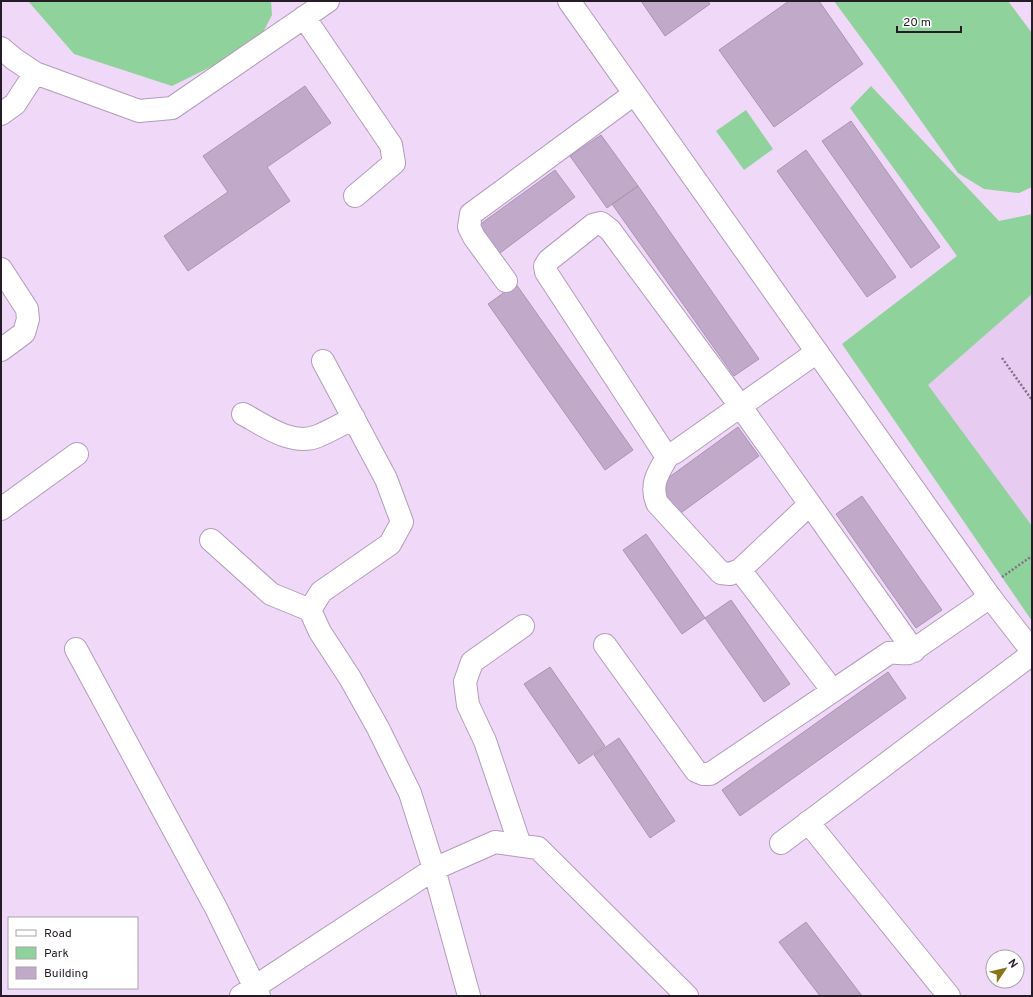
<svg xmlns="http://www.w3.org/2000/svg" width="1033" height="997" font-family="Overpass,sans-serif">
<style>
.built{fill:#e7cbf0}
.green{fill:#90d29c}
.building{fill:#c1aac9;stroke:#ab95b2}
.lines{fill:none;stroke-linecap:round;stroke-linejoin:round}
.minor-casing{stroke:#b39dbb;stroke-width:24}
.major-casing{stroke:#b39dbb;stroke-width:24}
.path{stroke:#807186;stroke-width:2.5;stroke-dasharray:2 2;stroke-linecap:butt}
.minor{stroke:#fff;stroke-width:22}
.major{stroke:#fff;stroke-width:22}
</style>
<rect width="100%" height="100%" fill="#f0d8f8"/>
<path class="built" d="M1032,287V583L891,385Z"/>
<path class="green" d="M28,1H271L272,15L257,44L172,86L74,54Z
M834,1H1008L1032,33V187L1019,193L984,189L958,173L895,84Z
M871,86L999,221L1032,214V294L928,385L1032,526V621L842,344L957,256L850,108Z
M746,110L773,149L744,170L716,131Z"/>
<path class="building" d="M641,1H708L710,4L665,36Z
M789,1H819L863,64L774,127L719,50Z
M305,86L331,123L267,167L290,201L188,271L164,236L228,192L203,156Z
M851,121L940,247L911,268L822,141Z
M601,135L638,186L607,208L570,156Z
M806,150L896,277L867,297L777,171Z
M555,170L575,197L496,256L475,228Z
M638,186L759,359L734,376L612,204Z
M516,284L633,450L605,470L488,304Z
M738,427L759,456L678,515L657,486Z
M862,496L942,610L916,628L836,514Z
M646,534L705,618L682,634L623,550Z
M731,600L790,684L764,702L705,618Z
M550,667L605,746L579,764L524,684Z
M888,672L906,698L740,816L722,790Z
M619,738L675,821L650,838L594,755Z
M806,922L862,996H820L779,942Z"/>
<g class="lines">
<defs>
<path id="minor" d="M304,17L391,145L394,163L355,196
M1,48L14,59L35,73L139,111L172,108L328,1
M1,114L15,104L35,73
M1,269L27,309L28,319L24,333L1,350
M506,281L474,237L469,227L471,214L634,94
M817,352L674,453L669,454L663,451L546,272L545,266L549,260L593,225L601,223L610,230L741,407L914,651
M323,361L386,479L402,522L390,544L321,592L310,610L320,632L350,678L378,728L410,793L434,869L469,996
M243,414C264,425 292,447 318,436C330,431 342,424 354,418
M669,454C660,470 649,483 657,503L721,573L730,574L740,570L810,504
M1,509L77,454
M211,540L271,594L310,610
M740,570L833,691
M605,645L696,771L703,774H710L889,653C896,652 902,654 909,653L990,597
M76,649L216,908L259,996
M808,822L949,996
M781,843L1032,654
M520,845L485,741L468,705L465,682L472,662L523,626
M241,996L434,869L495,842L538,848L687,996"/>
<path id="major" d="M569,1L990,597L1032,651"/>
</defs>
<use href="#minor" class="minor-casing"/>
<use href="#major" class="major-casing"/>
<path class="path" d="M1002,358L1032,400
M1002,577L1032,556"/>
<use href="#minor" class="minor"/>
<use href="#major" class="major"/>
</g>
<rect width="1033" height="997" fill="none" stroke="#251c28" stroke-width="4"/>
<rect x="8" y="917" width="130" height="72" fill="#ffffff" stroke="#a8a4a9"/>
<rect x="16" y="930" width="20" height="6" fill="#ffffff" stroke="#a8a4a9"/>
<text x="44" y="937" font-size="12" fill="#251c28">Road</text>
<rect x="16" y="947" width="20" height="12" fill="#90d29c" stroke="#a8a4a9"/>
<text x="44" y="957" font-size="12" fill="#251c28">Park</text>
<rect x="16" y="967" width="20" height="12" fill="#c1aac9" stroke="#a8a4a9"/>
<text x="44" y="977" font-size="12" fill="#251c28">Building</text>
<g transform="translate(1005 969) rotate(55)"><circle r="19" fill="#ffffff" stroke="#a8a4a9"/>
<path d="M0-3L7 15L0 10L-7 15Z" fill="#887518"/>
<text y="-6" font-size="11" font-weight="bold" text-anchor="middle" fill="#251c28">N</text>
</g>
<path d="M897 26v6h64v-6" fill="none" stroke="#251c28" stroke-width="2"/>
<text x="903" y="26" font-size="12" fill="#251c28" stroke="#ffffff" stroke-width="3" paint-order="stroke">20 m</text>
</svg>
